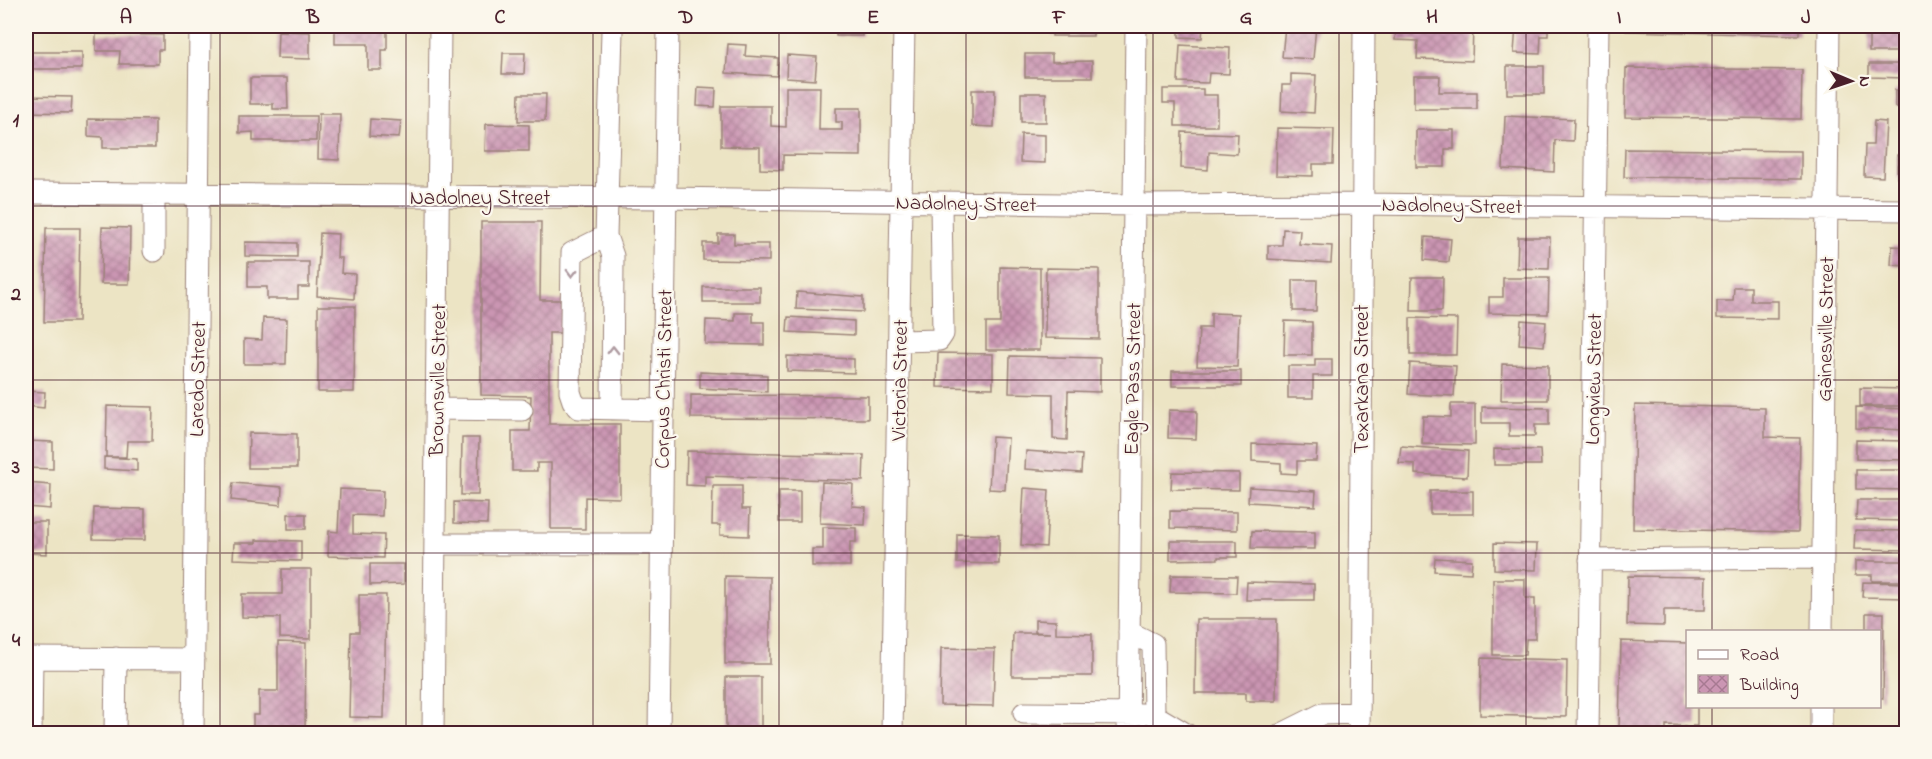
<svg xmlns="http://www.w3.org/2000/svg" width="1932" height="759" font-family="'Indie Flower',sans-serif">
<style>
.building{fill:url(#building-cross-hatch)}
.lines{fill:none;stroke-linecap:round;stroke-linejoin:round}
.minor-casing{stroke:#9b8278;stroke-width:23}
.minor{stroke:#fff;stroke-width:21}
.oneway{stroke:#ae9aa0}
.grid{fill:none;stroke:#4a1f2b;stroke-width:1.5;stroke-opacity:0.55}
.labels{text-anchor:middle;stroke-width:4.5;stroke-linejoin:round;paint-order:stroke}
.street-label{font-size:21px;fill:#4a1f2b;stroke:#fbf7ec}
.neatline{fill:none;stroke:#4a1f2b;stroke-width:2}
.grid-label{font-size:20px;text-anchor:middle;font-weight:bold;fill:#4a1f2b}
</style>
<defs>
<pattern id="building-cross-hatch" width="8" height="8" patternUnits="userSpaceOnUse" patternTransform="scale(1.5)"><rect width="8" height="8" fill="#cb96b3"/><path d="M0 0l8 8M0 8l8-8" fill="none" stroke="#a77a92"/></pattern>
</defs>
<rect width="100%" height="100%" fill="#fbf7ec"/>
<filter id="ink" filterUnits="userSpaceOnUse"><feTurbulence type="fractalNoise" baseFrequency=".0167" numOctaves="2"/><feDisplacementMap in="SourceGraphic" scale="12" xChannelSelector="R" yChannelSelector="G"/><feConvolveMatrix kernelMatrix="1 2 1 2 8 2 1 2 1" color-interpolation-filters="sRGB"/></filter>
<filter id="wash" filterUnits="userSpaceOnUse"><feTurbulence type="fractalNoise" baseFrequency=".008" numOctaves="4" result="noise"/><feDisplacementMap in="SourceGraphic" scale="24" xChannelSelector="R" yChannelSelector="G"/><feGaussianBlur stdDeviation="1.35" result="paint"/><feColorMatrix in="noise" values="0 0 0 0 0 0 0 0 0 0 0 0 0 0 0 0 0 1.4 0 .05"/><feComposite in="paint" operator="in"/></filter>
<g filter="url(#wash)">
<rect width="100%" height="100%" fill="#ece4c4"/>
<g id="blocks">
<path class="building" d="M335,26H387V50H382V70H368V44H335Z
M836,26H862V36H836Z
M1052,26H1093V36H1052Z
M1179,26H1203L1202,38L1179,37Z
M1285,26H1316L1313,59L1282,57Z
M1396,26L1473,27L1472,61L1417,59L1418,41L1395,40Z
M1516,26H1548V36H1541L1540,54L1514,53Z
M1626,26H1799V35L1626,31Z
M278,31L310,32V59L277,58Z
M1869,33L1906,34V52H1869Z
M96,34L163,35V50H158V64H119L120,51H96Z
M728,44L746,45L745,56L778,58L777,76L726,73Z
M1180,45L1230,48L1229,74L1209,73L1208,83L1178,82Z
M26,52H82V69H26Z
M503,53H525L524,74H502Z
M1025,54H1052V62L1092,61V77H1025Z
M787,55L817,57L815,80L786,78Z
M1869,64H1906V78L1869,77Z
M1507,66H1544V94H1507Z
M1626,68L1802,70L1801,119L1625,117Z
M1291,74L1316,75L1314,113L1281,111L1282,85H1291Z
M1414,76H1440L1439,92H1477V109H1414Z
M250,78H287L288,109H273V104H250Z
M698,87L716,88L715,107L697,106Z
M786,87H820L819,130H842V122H836V108H861V156L783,155V170L760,169V147L721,146V106H771V126L786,127Z
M1163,89H1203V95H1217V126H1175V103H1163Z
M972,90H995L994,127L972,126Z
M1895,90H1906V107H1895Z
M1021,93H1046V122H1021Z
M519,94H546L545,121H518Z
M26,96L72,97L71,113L26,112Z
M319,114H340L339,160L318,159Z
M239,116H316V141H253V132L239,133Z
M1505,116L1574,119L1573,141L1555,140L1554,172L1503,169Z
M88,119L155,120V148H103V137L88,136Z
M370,119L401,121L399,138L369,136Z
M1874,121L1886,122L1883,177L1864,176L1865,145H1873Z
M486,124L529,125V151H485Z
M1277,128L1334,129L1333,164H1313V176L1276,175Z
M1416,130H1454V149H1445V167H1416Z
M1182,132L1238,134L1237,154L1209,152L1208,170L1181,168Z
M1021,134L1045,135V163L1020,162Z
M1903,135H1906V178H1897V155H1903Z
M1625,149L1801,151V179L1624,177Z
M481,222H541L540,300H565V333H549V424H620V498L585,497V529H551V463H537V471H512V431H530L531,396L481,395Z
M102,227L130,228L129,284H101Z
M46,228H80L78,322H44Z
M1283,229L1300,230L1299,244L1332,246L1331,263L1268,259V245H1282Z
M320,233L338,234L337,258H342L341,273L355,274L354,299L317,296Z
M718,234H734V244H769V261L703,260V243H718Z
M1425,237L1451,239L1449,262L1424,260Z
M1518,237H1550L1549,269L1517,268Z
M245,242L297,243V257L245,256Z
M1892,246L1906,247V266L1891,265Z
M248,262H309V287H298V299H267V287H248Z
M1000,267L1040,268V350H986V323H1000Z
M1046,268L1099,269V339L1045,338Z
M1412,277H1443L1442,311H1411Z
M1503,278H1549L1548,314L1489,313V297H1503Z
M1293,280H1317L1316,311H1293Z
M703,287H760V302H703Z
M1734,287H1751V301H1778V319L1717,318V301H1733Z
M797,292L863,297V312L796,309Z
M318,306H355L354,392H318Z
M735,313H753V322H764V345L705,344L706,320L735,321Z
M1211,313L1239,314L1237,367L1197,366L1199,328H1211Z
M788,317L854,321V335L787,332Z
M263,318L287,319L286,364H244V339L262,340Z
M1410,318L1457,319L1456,355H1410Z
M1521,320L1546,322L1544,346L1519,344Z
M1285,321L1312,322V355H1284Z
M938,353L993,354V388L937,387Z
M787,356L854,359V373L787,371Z
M1010,356L1100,358V392L1068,391L1067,440L1053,439V394L1009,393Z
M1315,359H1332V376H1313V398H1288V366H1315Z
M1410,363L1456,366L1454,396L1408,394Z
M1502,364L1548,365V400H1501Z
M1172,371H1241V386H1172Z
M700,372L767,375V392L700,388Z
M1860,388L1906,389V406H1860Z
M26,391L45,392L44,408L26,406Z
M691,395L868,396V419L691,418Z
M1451,404H1475V445L1422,444L1423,416L1451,417Z
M1635,405L1765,408V437L1800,438L1798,532L1633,529Z
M107,406L153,407L152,441H127L126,457H106Z
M1482,407L1549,408V425H1535V436H1509V423H1482Z
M1856,407L1906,409V430L1856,428Z
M1169,410L1197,411L1196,439L1168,438Z
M249,433L297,434V468H248Z
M992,437L1008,438L1005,490L989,489Z
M462,438H479L478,495H461Z
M1856,440L1906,441V460L1856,459Z
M26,441L53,442V469L26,468Z
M1252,444L1317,446L1316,461H1297V474L1281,473V463L1252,461Z
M1401,446L1468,451L1467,477L1415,474V464L1399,463Z
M1494,449L1540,450L1541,465H1494Z
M687,451L864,455L863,481L705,476V486L686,485Z
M1026,451L1082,455L1081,473L1025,469Z
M104,457L137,459V471L104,469Z
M1856,470H1906V490L1856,489Z
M1172,472L1239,473V490L1171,489Z
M822,482L853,484L852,506L866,507L865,525L820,523Z
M26,483L51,485L50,509L26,507Z
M233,483L282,487L281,505L231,500Z
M713,486H742V509H750L749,536L720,535V525H712Z
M1249,487L1316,491L1315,506L1248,502Z
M1024,488L1049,490L1046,547L1021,545Z
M340,489L383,491L382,516L353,515V534L384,535L383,558L328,556L329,531L338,532Z
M779,491H800V522H779Z
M1430,491H1473V514H1430Z
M1857,500H1906V521L1856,520Z
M454,502L488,503L487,524L454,523Z
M94,508L145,509V540L93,539Z
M1170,511L1237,512V530L1170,528Z
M288,514H306V529H288Z
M26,522H47V554L26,553Z
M823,527L856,528V542H850V566H812V549H823Z
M1855,530L1906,531V550L1854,549Z
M1252,531L1315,532V549L1251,548Z
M957,534L999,535V564L957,563Z
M256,540L301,541V561L233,559L234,543H256Z
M1170,541H1237V557H1218V559L1170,560Z
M1494,543L1537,544L1536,570L1494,569Z
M1435,558L1472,560L1471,573L1434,571Z
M1855,561H1906V581H1872V575H1855Z
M370,564H404V584L370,585Z
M282,569H311V639L280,638V618L242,617V594H282Z
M1171,575L1237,576L1236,593L1170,592Z
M725,576L770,577V664H725Z
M1628,576L1706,577L1705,610H1664V626L1627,625Z
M1493,579H1525V598H1535V639H1526L1525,655H1493Z
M1247,582L1314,584V600H1246Z
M1863,582L1906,583V598L1862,597Z
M359,595H386L384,718L349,717L351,632H359Z
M1866,613H1884L1883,698H1880V632H1866Z
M1196,619H1277L1276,701H1246V693H1195Z
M1035,620L1056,621V633L1092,634V676H1012L1013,633H1050L1035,632Z
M1621,641L1688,643V706H1697V726L1666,725V731L1619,729Z
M278,642L306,643L305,733L253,732V715H259V691H278Z
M941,648L995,649L993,706L940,705Z
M1481,658L1567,660L1566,717L1480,715Z
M726,677H761V730L726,729Z"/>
</g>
</g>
<g filter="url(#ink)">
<use href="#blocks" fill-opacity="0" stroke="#9b8278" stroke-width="1.5"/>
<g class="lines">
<defs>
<path id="minor" d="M612,31L606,236L613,256L612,409
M26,193L665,198L1134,205L1362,204L1906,210
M606,236L572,253L570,392L573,401L579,408L662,410
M154,251V194
M900,341L939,340L943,334L941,203
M437,409L522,410
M435,544H661
M1590,560L1823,558
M1129,632L1153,644L1154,715L1186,734
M1822,632L1829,26
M26,658L194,659
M1024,713L1142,714
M31,734L32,658
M115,734L116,658
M193,734L200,26
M433,734L440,26
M659,734L668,26
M892,734L904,26
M1128,734L1136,26
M1282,734L1322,714L1359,713
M1359,734L1364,26
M1588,734L1598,26
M1821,734V706"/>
</defs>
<use href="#minor" class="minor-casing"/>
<use href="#minor" class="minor"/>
</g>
<defs><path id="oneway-chevron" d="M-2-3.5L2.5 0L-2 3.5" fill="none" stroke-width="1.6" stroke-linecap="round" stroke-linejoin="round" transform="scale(1.5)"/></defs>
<g class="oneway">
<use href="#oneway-chevron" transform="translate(572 273) rotate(91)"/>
<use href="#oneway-chevron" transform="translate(613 350) rotate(-90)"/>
</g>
</g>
<path class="grid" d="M220,26V734M406,26V734M593,26V734M779,26V734M966,26V734M1153,26V734M1339,26V734M1526,26V734M1712,26V632M26,206H1906M26,380H1906M26,553H1906M1712,706V734"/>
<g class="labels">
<g class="street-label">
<text x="480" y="204">Nadolney Street</text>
<text transform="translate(966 203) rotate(1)" y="7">Nadolney Street</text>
<text transform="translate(1452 205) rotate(1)" y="7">Nadolney Street</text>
<text transform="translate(1825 329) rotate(-89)" y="7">Gainesville Street</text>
<text transform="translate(197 379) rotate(-89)" y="7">Laredo Street</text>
<text transform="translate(663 379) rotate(-89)" y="7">Corpus Christi Street</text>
<text transform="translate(1132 379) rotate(-89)" y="7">Eagle Pass Street</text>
<text transform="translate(1361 379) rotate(-90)" y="7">Texarkana Street</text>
<text transform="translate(1593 379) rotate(-89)" y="7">Longview Street</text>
<text transform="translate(437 380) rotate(-89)" y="7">Brownsville Street</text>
<text transform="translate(899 380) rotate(-89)" y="7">Victoria Street</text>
</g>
</g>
<rect width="1932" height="759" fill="none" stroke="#fbf7ec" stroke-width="66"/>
<rect x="1686" y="630" width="195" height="78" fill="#fbf7ec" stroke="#b4a19f" stroke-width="1.5"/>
<rect x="1698" y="650" width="30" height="9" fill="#ffffff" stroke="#b4a19f" stroke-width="1.5"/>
<text x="1740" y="660" font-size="18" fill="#4a1f2b">Road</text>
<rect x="1698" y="675" width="30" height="18" fill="url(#building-cross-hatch)" stroke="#b4a19f" stroke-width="1.5"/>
<text x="1740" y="690" font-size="18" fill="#4a1f2b">Building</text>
<g transform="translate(1851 81) rotate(92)" stroke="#fbf7ec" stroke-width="4.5" paint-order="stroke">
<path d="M0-4.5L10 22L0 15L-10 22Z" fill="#4a1f2b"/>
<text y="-9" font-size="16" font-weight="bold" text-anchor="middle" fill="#4a1f2b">N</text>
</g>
<rect x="33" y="33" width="1866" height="693" class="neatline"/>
<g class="grid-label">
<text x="126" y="23">A</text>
<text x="313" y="23">B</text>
<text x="500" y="23">C</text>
<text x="686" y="23">D</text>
<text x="873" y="23">E</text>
<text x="1059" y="23">F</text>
<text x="1246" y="23">G</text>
<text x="1432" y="23">H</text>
<text x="1619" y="23">I</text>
<text x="1806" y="23">J</text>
<text x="16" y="126">1</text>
<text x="16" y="300">2</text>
<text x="16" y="473">3</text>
<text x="16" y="646">4</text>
</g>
</svg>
